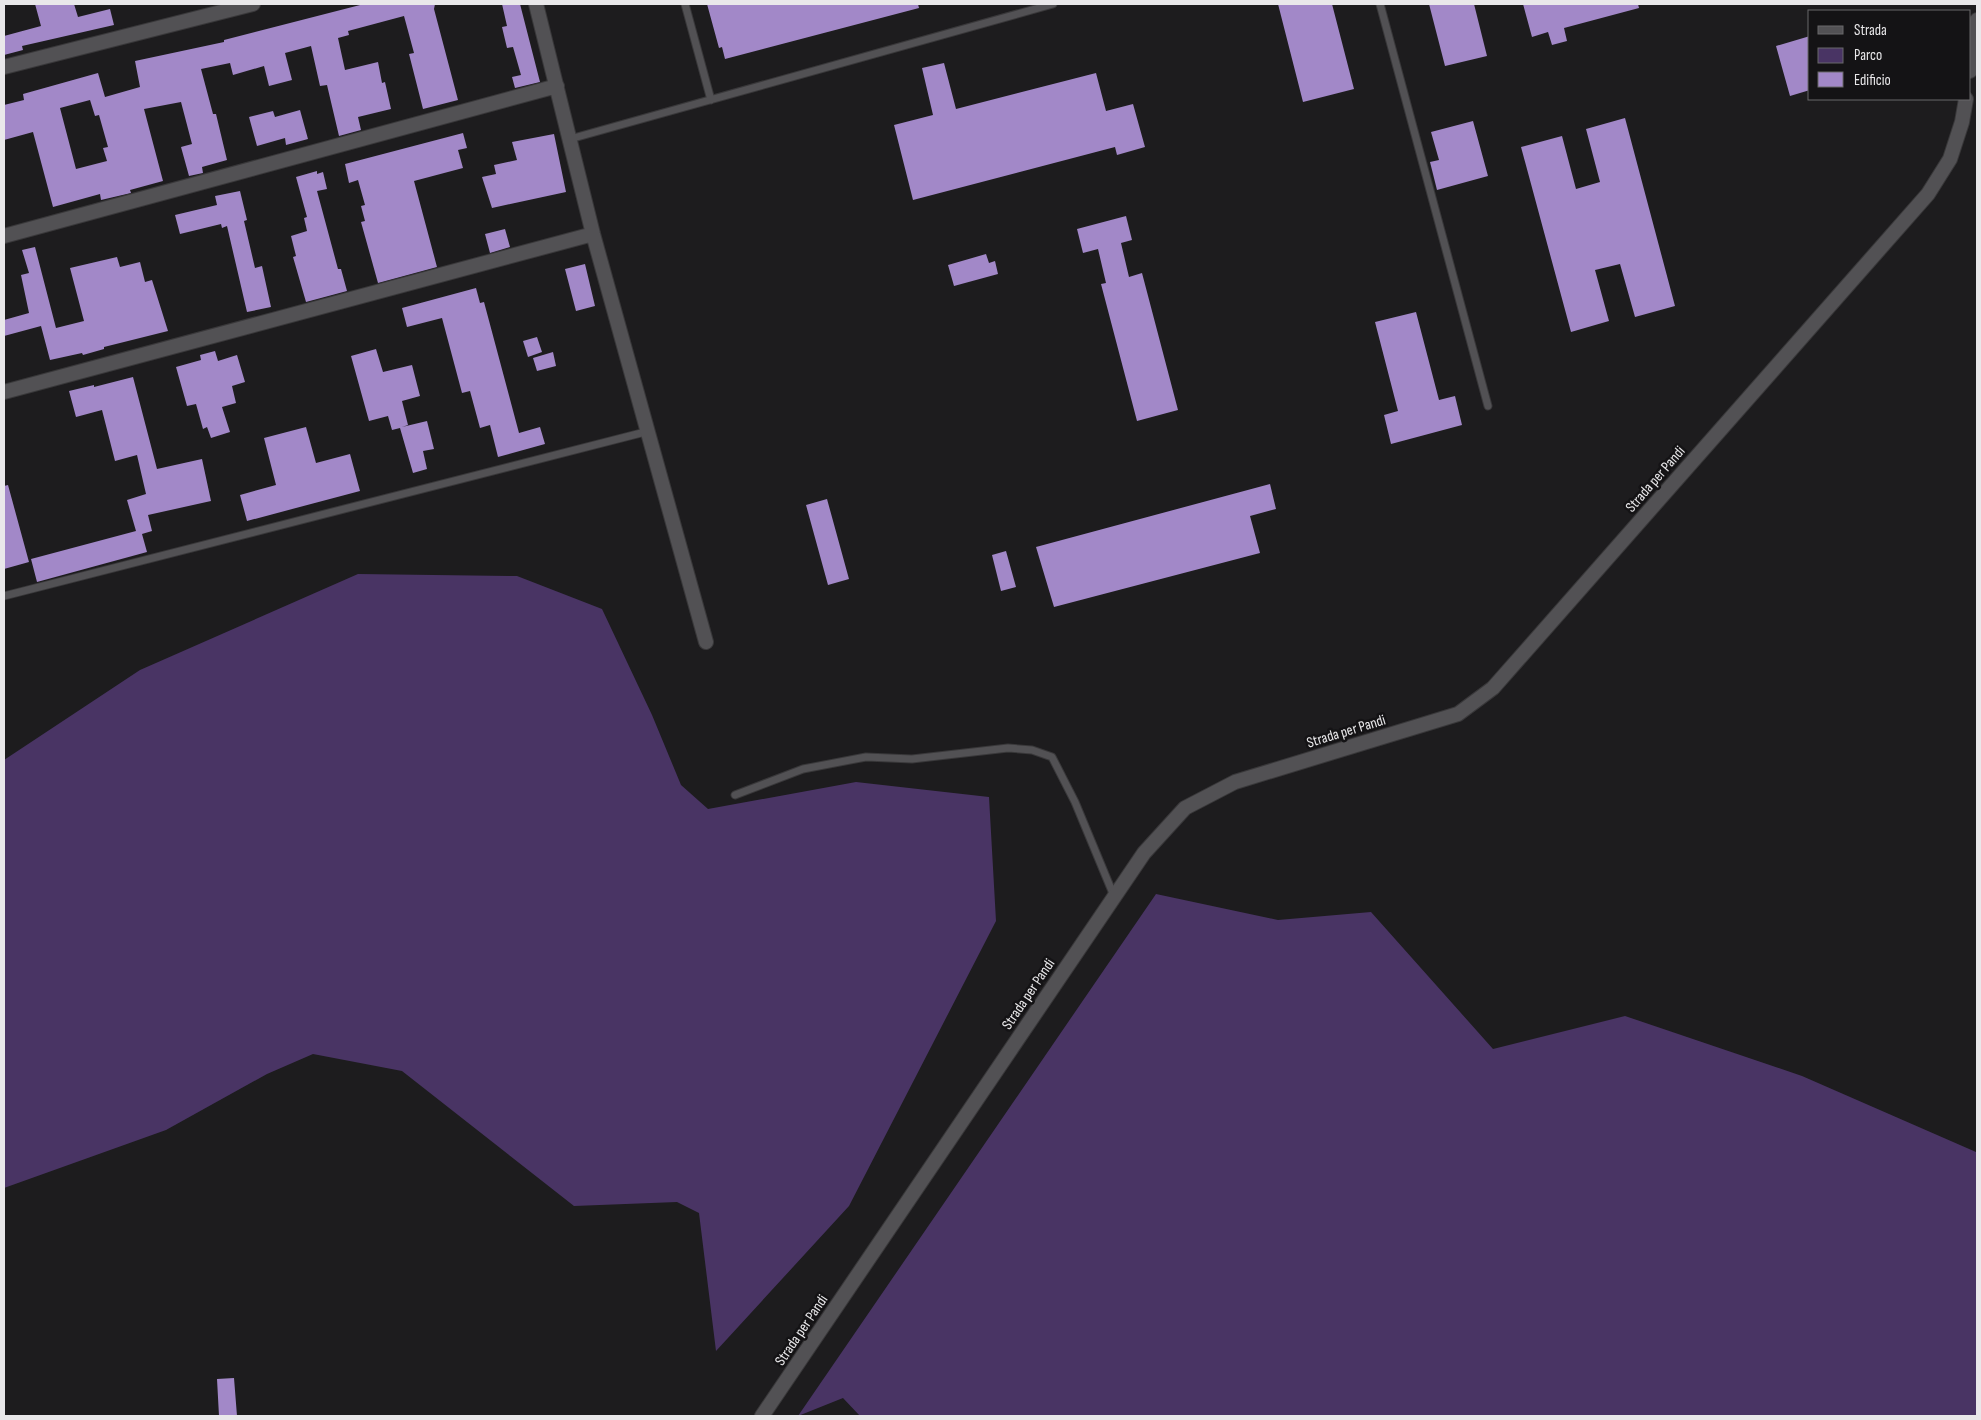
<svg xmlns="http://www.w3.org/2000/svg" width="1981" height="1420" font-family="'Sofia Sans Condensed',sans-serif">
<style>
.green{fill:#493464}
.building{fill:#a288c8;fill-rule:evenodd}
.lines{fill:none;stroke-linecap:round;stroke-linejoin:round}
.lane-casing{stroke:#39383a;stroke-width:9}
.street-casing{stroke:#39383a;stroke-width:16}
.lane{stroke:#525154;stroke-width:7}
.street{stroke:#525154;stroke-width:14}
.labels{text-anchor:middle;stroke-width:5;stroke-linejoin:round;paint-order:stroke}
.street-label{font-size:15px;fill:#e9e8ea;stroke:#141315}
</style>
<rect width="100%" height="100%" fill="#1d1c1e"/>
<path class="green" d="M358,574L517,576L602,609L652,715L681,785L708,809L856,782L989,797L996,921L849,1206L716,1351L699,1213L677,1202L574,1206L402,1071L313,1054L267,1074L166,1130L4,1188V760L140,670Z
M1156,894L1278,920L1371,912L1493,1049L1625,1016L1802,1076L1976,1152L1977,1416H860L843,1398L798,1416Z"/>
<path class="building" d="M35,4H74L78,17L110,9L114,25L22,46L23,50L4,55V36L41,26Z
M364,4H435L434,9L458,100L423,109L409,54L414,53L404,16L348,31L349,35L338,38L345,70L378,62L382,83L385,82L391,109L358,117L361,130L339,136L327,85L320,86L311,46L285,53L292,80L269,86L264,66L233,75L230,63L201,69L213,114H216L227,160L202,167L203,173L189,176L181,147L192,144L181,102L144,109L163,181L130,190L131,193L101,200L100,194L53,207L33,132L4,140V105L24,100L23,94L98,73L105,97L140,87L135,61L224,42V40ZM90,100L95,116L99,115L108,147L103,148L107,161L76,169L60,108Z
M502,4H520L540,82L515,88L512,77L521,75L513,47L507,48L502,27L507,26Z
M707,4H918L919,8L725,59L722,47L719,48Z
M1278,4H1332L1354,89L1303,102Z
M1429,4H1474L1487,56L1445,66Z
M1523,4H1638L1639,8L1564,28L1567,41L1552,45L1548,32L1532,37Z
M1810,36V90L1790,96L1776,46Z
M944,63L956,109L1096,73L1106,111L1133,104L1145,147L1117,155L1115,147L913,200L894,125L933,115L922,68Z
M300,110L308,139L286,145L285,138L257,146L249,117L273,111L275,117Z
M1625,118L1675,306L1635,317L1620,264L1595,270L1609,321L1571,332L1521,147L1562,136L1576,189L1600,182L1586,129Z
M1473,121L1488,176L1437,190L1430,162L1439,160L1431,132Z
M463,133L467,148L458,150L463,168L414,181L437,267L378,283L361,222L365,221L361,206L365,205L358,180L349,183L345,164Z
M554,134L566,192L492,208L482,177L496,174L494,165L517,160L512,142Z
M317,171V174L323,172L327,189L317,191L338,269H341L347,291L306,302L293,257L296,256L291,236L307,231L304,218L307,217L296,177Z
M240,191L247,220L244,221L255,268L262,266L271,307L247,312L227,226L222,228L221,224L180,234L175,215L217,205L215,196Z
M1126,216L1132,240L1121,243L1129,277L1142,273L1178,410L1137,421L1101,284L1106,283L1098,249L1083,253L1077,229Z
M505,229L510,247L490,253L485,234Z
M35,247L56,328L84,321L70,268L117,257L120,267L140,262L145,282L152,280L168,331L104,347V349L83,355L82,353L50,360L41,326L4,336V320L29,313L21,275L29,273L22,250Z
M986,254L989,263L995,261L998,274L954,286L948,265Z
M585,264L595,306L576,311L565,269Z
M476,288L480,303L484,302L519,433L540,427L545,444L498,457L490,425L480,428L470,391L462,393L442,318L407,327L402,308Z
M1416,312L1439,400L1455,396L1462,425L1391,444L1384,415L1398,411L1375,322Z
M537,337L542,352L528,357L523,341Z
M376,349L383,372L412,365L420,396L402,401L408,425L402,427L427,421L434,449L423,451L427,469L413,473L400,428L392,430L388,416L369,421L351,356Z
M215,351L218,361L237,355L245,382L232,386L236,403L222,407L230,432L211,438L207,427L203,429L196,404L187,406L176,367L201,360L200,355Z
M553,352L556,366L537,371L533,358Z
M133,377L157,469L202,459L211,501L148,515L152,531L142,534L147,552L37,582L31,559L136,531L127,500L146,494L137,455L115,461L102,410L76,417L69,391L94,385V387Z
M306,427L316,463L350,454L360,491L247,521L240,495L276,485L264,438Z
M1270,484L1276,509L1250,516L1260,553L1054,607L1036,547Z
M8,485L29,562L4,569V486Z
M827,499L849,579L828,585L806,505Z
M1006,551L1016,587L1001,591L992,555Z
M234,1378L237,1416H219L217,1379Z"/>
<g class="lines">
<defs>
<path id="lane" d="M685,4L711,100
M1380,4L1488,406
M570,139L1053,4
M4,596L649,431
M735,795L803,769L866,757L912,759L1008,748L1032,750L1052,757L1075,802L1114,896"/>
<path id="street" d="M536,4L593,234L706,642
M4,67L253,4
M1970,71L1977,20
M4,236L557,86
M4,392L593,234
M762,1416L1144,853L1185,808L1235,782L1458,714L1493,688L1928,194L1950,159L1962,122L1966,99"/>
</defs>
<use href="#lane" class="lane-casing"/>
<use href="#street" class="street-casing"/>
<use href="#lane" class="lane"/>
<use href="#street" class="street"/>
</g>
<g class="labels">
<g class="street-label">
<text transform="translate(1655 479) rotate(-49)" y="5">Strada per Pandi</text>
<text transform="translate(1346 731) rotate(-17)" y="5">Strada per Pandi</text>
<text transform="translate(1028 994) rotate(-56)" y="5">Strada per Pandi</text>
<text transform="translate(801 1330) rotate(-56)" y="5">Strada per Pandi</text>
</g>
</g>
<rect width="1981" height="1420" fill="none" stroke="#e9e8ea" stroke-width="10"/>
<rect x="1808" y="10" width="162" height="90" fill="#141315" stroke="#69686a"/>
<rect x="1818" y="26" width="25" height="8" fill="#525154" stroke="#69686a"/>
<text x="1854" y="35" font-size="15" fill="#e9e8ea">Strada</text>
<rect x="1818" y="48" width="25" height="15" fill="#493464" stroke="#69686a"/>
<text x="1854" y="60" font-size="15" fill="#e9e8ea">Parco</text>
<rect x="1818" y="72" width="25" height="15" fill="#a288c8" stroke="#69686a"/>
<text x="1854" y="85" font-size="15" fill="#e9e8ea">Edificio</text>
</svg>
